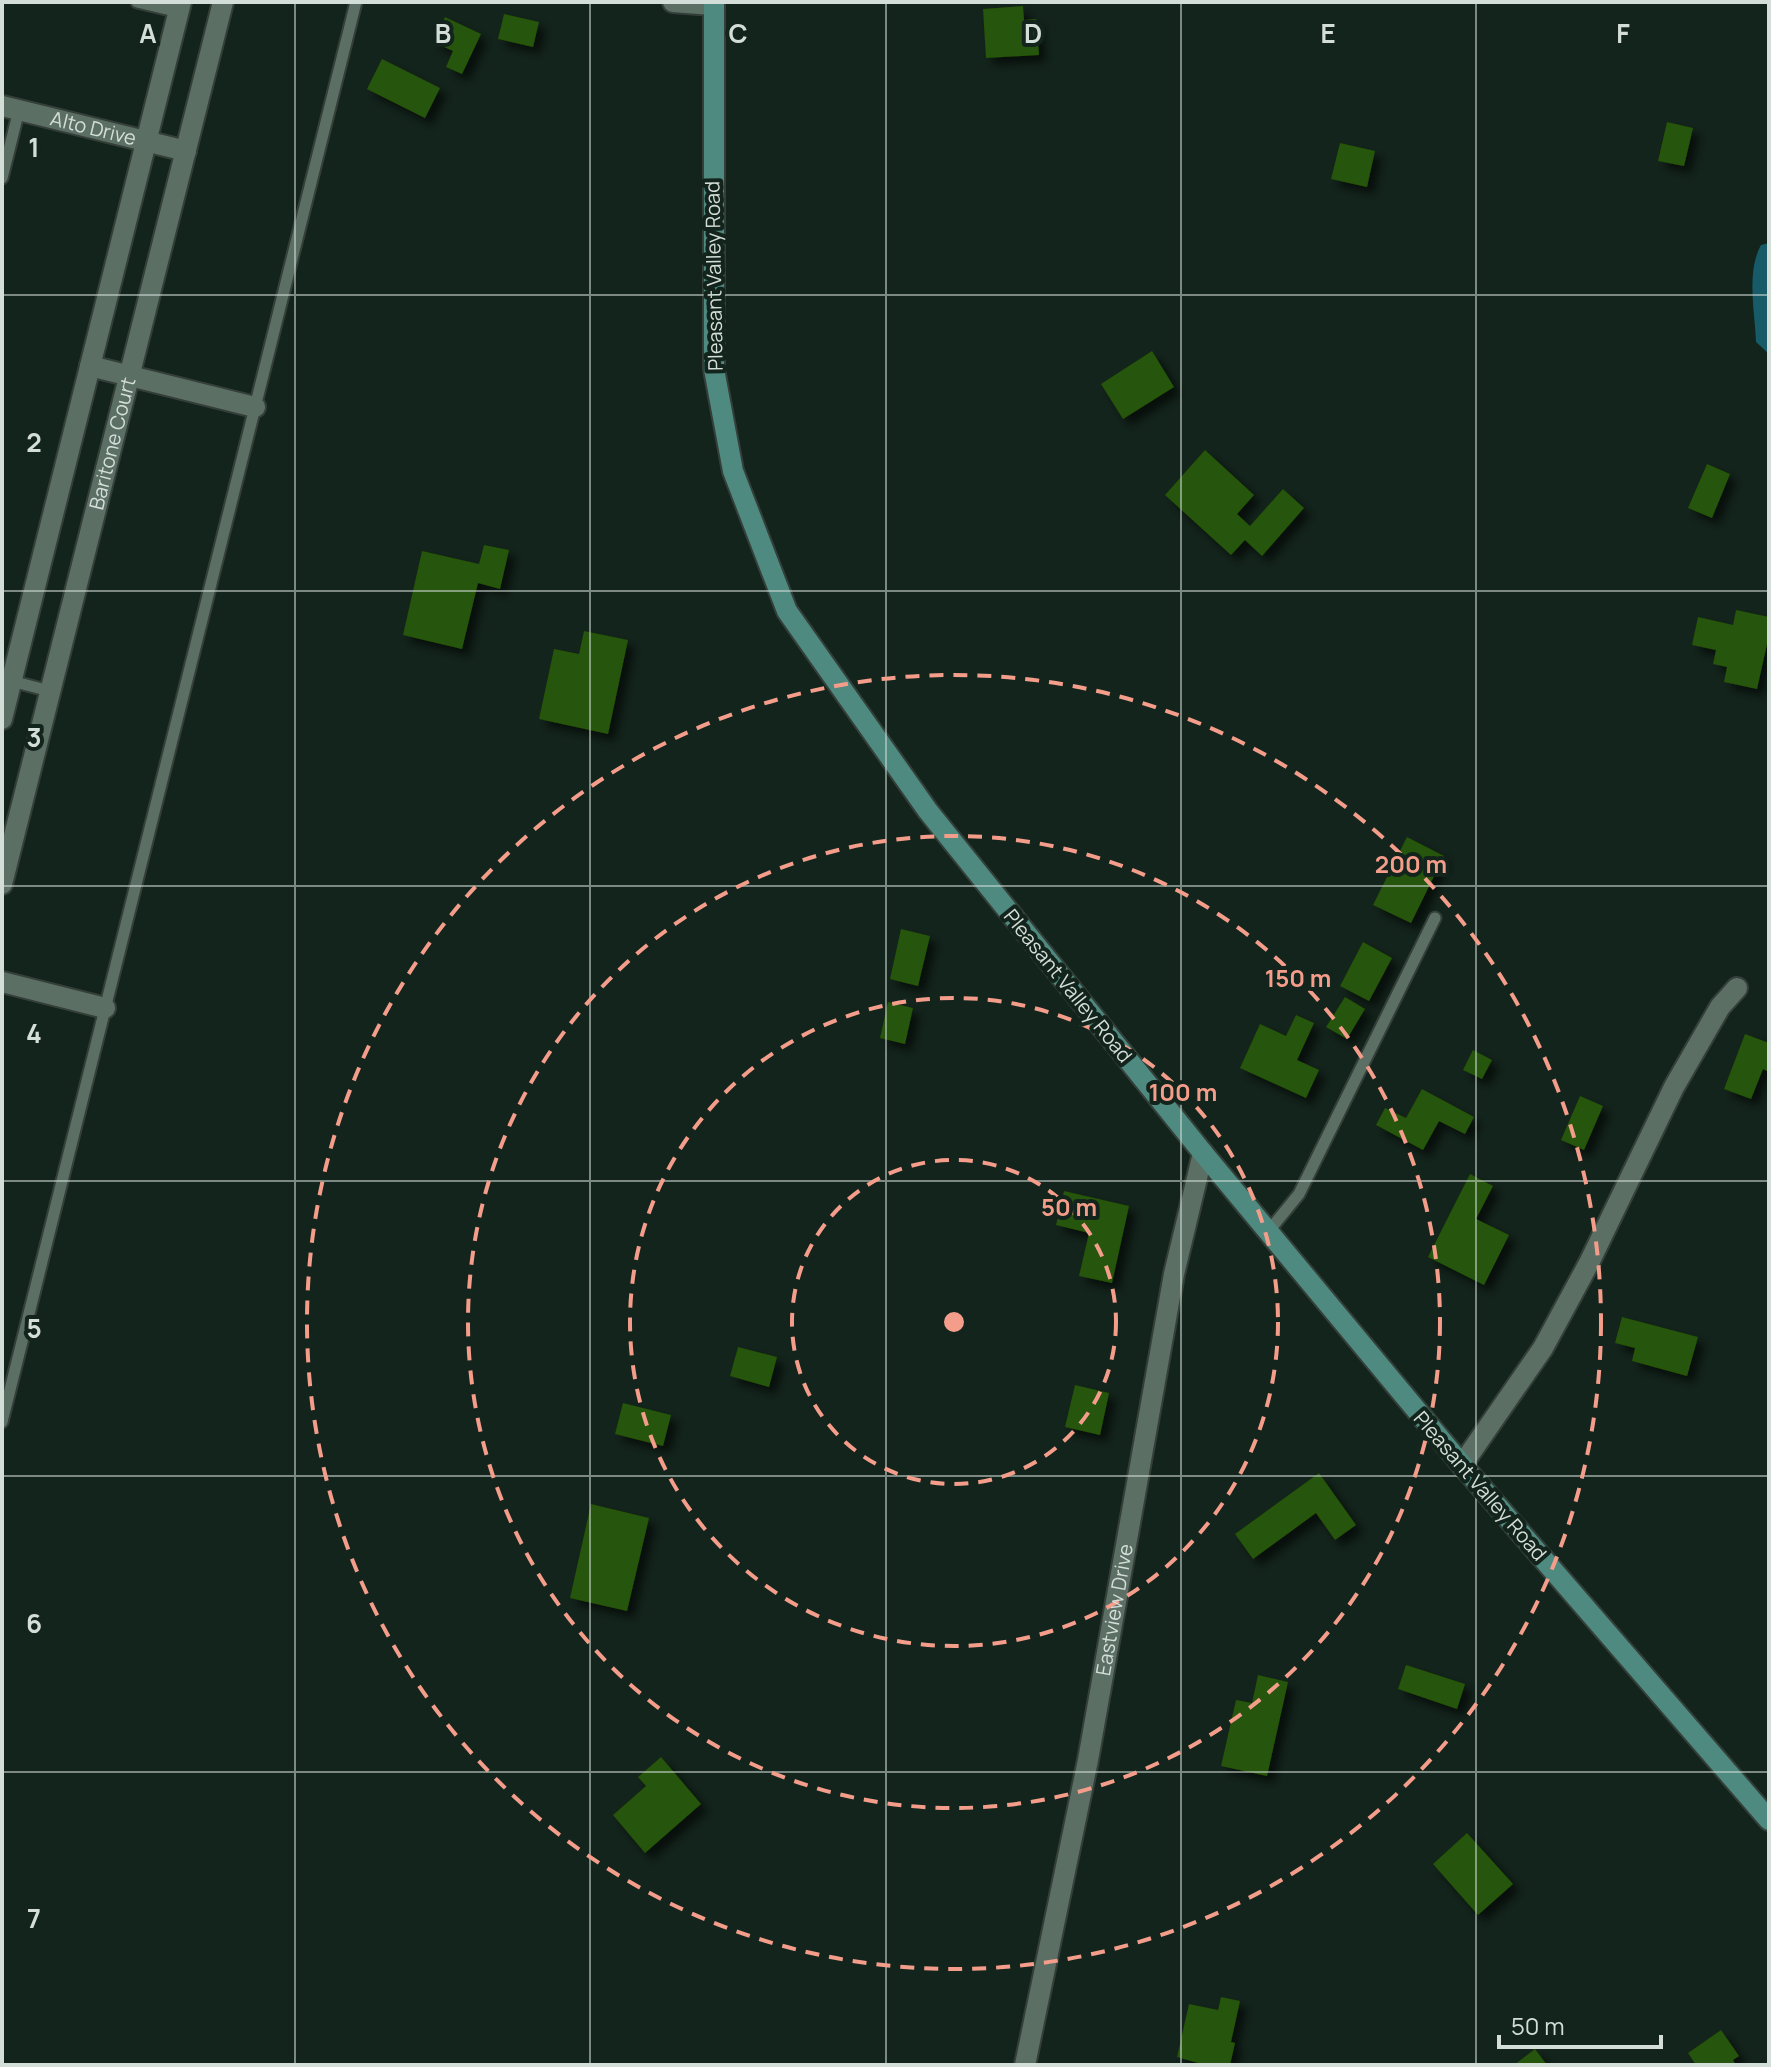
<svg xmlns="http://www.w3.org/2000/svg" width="1771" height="2067" font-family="Manrope,sans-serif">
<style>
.water{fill:#175b68}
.building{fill:#275407;filter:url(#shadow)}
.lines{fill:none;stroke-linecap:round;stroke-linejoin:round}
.lane-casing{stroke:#343f39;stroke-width:15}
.street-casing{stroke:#343f39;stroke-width:24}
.secondary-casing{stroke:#343f39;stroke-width:24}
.lane{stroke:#5c6f65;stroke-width:11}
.street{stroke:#5c6f65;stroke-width:20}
.secondary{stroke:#4e8a80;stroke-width:20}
.grid{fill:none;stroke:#d4ded9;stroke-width:2;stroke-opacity:0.55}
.ring{fill:none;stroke:#f49d8b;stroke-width:4;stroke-dasharray:14 10}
.labels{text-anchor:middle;stroke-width:8;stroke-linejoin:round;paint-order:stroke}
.street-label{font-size:20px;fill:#d4ded9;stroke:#13241c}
.grid-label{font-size:26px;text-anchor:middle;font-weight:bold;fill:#d4ded9;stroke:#13241c;stroke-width:8;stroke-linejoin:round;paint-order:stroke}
.centre{fill:#f49d8b;stroke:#13241c;stroke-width:4}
.ring-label{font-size:24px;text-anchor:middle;font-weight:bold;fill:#f49d8b;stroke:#13241c;stroke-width:8;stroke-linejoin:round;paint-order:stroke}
</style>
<defs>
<filter id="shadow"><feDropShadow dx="7" dy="7" stdDeviation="4" flood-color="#0009"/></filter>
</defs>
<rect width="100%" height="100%" fill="#13241c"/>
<path class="water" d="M1769,243V354L1756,342C1755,312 1746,272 1761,245Z"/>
<path class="building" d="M1023,6L1024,20L1036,19L1039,55L986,58L983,9Z
M504,14L539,22L533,47L498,39Z
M445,17L481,34L462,74L446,67L453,51L433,42Z
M382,59L440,88L425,118L367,89Z
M1667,122L1693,128L1684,166L1658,161Z
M1340,143L1375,151L1367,187L1331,179Z
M1152,351L1174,387L1123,419L1101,384Z
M1205,450L1254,495L1237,514L1250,526L1283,489L1304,508L1262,556L1245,540L1231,555L1165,495Z
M1707,464L1730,474L1712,518L1688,508Z
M484,545L509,550L500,589L478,583L462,649L403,635L422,551L479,564Z
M1736,610L1769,617V635L1757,689L1724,682L1727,667L1713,664L1716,650L1692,645L1698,617L1733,625Z
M584,631L628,640L608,734L539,719L554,649L579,654Z
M1407,837L1444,856L1411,923L1373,905Z
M901,929L930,936L918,986L890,979Z
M1363,942L1392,958L1369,1001L1340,986Z
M1345,997L1365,1009L1347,1039L1326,1027Z
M888,1002L913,1008L905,1044L880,1038Z
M1296,1015L1314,1023L1297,1060L1319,1070L1306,1098L1240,1068L1260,1024L1286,1036Z
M1745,1034L1769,1043V1072L1763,1069L1751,1099L1724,1089Z
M1473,1050L1492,1060L1482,1079L1463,1070Z
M1422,1089L1474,1117L1465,1134L1439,1121L1423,1150L1376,1125L1385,1108L1406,1118Z
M1580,1096L1603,1106L1584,1150L1561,1140Z
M1470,1174L1493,1186L1476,1219L1509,1235L1484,1285L1428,1257Z
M1064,1191L1129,1206L1112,1283L1079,1276L1089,1233L1056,1225Z
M1622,1317L1698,1337L1687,1376L1632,1361L1635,1348L1615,1343Z
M738,1347L777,1357L769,1387L730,1376Z
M1075,1385L1109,1393L1100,1435L1065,1427Z
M623,1403L671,1415L663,1446L615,1434Z
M1319,1473L1356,1525L1335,1540L1316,1513L1253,1559L1235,1534Z
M591,1504L649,1518L627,1611L570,1598Z
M1406,1665L1465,1684L1457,1709L1398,1689Z
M1258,1675L1288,1682L1267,1776L1221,1766L1236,1700L1252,1703Z
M661,1757L701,1804L645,1853L613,1815L646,1786L638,1777Z
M1467,1833L1513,1884L1478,1915L1433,1864Z
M1221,1997L1240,2001L1231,2042L1235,2043L1230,2065H1205L1177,2057L1189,2004L1218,2010Z
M1721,2030L1739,2056L1733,2060L1736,2065H1696L1688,2053Z
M1535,2049L1547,2065H1514Z"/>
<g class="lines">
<defs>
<path id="lane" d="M137,2L179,12
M2,178L19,110
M11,681L50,691
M1268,1232L1299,1194L1435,918
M2,1422L356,2"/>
<g id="street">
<path d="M673,2L713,5"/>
<path id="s1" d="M2,106L186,151"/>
<path d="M90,366L255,407"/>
<path d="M2,719L181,2"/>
<path id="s2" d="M2,884L223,2"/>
<path d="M2,982L105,1008"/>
<path d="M1462,1465L1543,1348L1589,1263L1674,1087L1720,1007L1737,988"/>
<path id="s3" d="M1025,2065L1088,1760L1174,1274L1203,1153"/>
</g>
<path id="secondary" d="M714,2V369L733,471L787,611L928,811L1203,1153L1462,1465L1769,1820"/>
</defs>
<use href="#lane" class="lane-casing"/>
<use href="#street" class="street-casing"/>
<use href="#secondary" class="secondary-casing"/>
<use href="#lane" class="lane"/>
<use href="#street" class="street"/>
<use href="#secondary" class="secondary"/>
</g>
<path class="grid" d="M295,2V2065M590,2V2065M886,2V2065M1181,2V2065M1476,2V2065M2,295H1769M2,591H1769M2,886H1769M2,1181H1769M2,1476H1769M2,1772H1769"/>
<g class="ring">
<circle cx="954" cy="1322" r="162"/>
<circle cx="954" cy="1322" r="324"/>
<circle cx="954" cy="1322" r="486"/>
<circle cx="954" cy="1322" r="647"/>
</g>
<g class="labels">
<g class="street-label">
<text dy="7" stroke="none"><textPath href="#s1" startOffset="94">Alto Drive</textPath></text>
<text transform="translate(714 276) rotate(-91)" y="7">Pleasant Valley Road</text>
<text dy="7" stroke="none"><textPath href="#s2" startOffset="454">Baritone Court</textPath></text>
<text transform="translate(1068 986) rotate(51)" y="7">Pleasant Valley Road</text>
<text transform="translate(1480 1486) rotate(49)" y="7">Pleasant Valley Road</text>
<text dy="7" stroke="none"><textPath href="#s3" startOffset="464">Eastview Drive</textPath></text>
</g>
</g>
<g class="grid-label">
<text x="148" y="43">A</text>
<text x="443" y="43">B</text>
<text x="738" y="43">C</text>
<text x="1033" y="43">D</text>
<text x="1328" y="43">E</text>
<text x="1623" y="43">F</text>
<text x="34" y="157">1</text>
<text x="34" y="452">2</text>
<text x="34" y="747">3</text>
<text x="34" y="1043">4</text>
<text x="34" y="1338">5</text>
<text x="34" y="1633">6</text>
<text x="34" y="1928">7</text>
</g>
<circle cx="954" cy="1322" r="12" class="centre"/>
<g class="ring-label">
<text x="1411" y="873">200 m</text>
<text x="1298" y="987">150 m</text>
<text x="1183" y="1101">100 m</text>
<text x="1069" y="1216">50 m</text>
</g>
<rect width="1771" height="2067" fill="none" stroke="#d4ded9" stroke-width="8"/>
<path d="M1499 2035v12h162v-12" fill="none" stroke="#d4ded9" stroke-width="4"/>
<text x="1511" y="2035" font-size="24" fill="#d4ded9" stroke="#13241c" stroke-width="6" paint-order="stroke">50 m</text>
</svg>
